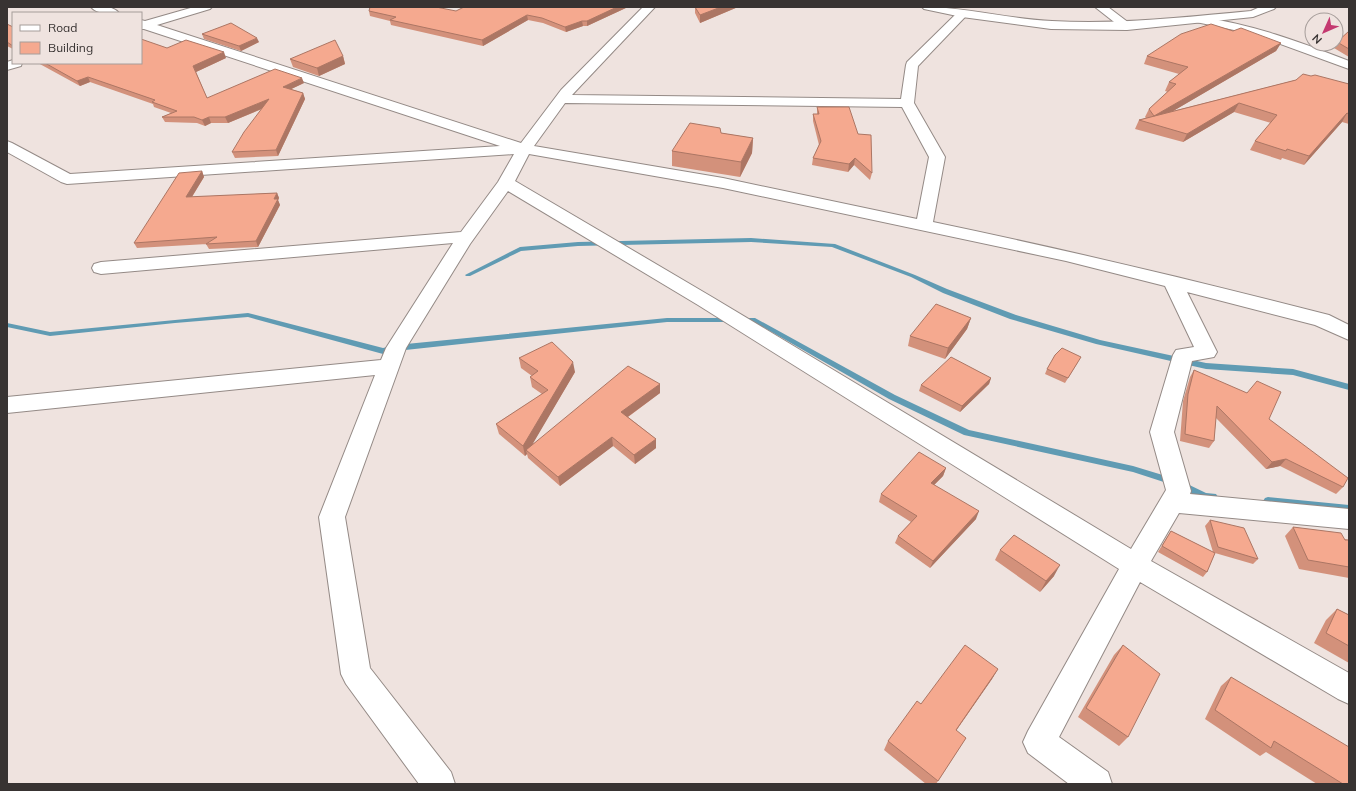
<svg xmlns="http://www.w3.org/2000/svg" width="1356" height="791" font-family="Mulish,sans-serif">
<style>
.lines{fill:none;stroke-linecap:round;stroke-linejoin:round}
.stream{fill:#609bb3;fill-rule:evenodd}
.minor-casing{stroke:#948a86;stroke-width:2}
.tertiary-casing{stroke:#948a86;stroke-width:2}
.minor{fill:#fff;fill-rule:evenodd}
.tertiary{fill:#fff;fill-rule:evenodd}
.wall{fill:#d3917b}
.shaded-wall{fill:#ac7664}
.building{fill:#f5a98f;stroke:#ac7664}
</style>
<rect width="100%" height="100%" fill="#efe3df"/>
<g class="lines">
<path class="stream" d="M751,238L835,244L915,275L947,289L1016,315L1100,340L1206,363L1293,369L1349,384V390L1293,375L1206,369L1096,344L1010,319L943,293L911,277L832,247L751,242L578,246L521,251L470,276H466L465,275L520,247L578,242Z
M248,313L383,348L396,345L667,318H755L895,395L969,430L1133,466L1179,480L1206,493L1216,494L1218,497L1216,500L1213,501L1205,500L1173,485L1133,472L964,435L889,399L754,322H667L396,351L383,354L248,317L175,323L50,336L7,327V323L50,332Z
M1268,497L1349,505V513L1268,505L1265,504L1263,501L1265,498Z"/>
<defs>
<path id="minor" d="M91,7C101,7 112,5 119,13C109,13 98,15 91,7Z
M194,7H212L210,9L157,25L521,143L561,90L643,7H655L572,95L901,99L906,65L907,62L958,12H966L968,14L966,16L918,66L914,103L945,157L933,222C1066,250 1198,281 1329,315L1349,325V340L1315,325L1187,292L1217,352L1214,357L1192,361L1174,432L1191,491L1190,494L1349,509V529L1179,513L1151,561L1349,673V704L1338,699L1140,582L1059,737L1108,772L1112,784H1069L1028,753L1023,742L1028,731L1119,569L698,305L508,191L470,244L406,348L345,517L370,668L451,772L455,784H419L346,684L341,674L319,517L375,375L7,413V397L381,360L386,348L453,243L101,274L94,272L92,268L94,264L101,262L461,232L498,182L514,154L67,184L61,182L7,152V141L12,143L70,174L500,146L144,29H141V20L145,21ZM565,103L902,107L929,157L917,219L723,178L534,146ZM529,154L723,188L1066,261L1165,286L1194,347L1176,350L1173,355L1150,432L1166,490L1131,549L712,297L515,181Z
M1095,7H1108L1133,26L1131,29H1123Z
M1200,17C1252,24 1300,42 1349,61V69L1253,34L1196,22L1194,20L1196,18Z
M13,60V63H22L21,66L7,70V62Z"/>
<path id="tertiary" d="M922,7C966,7 1008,19 1052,21C1118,25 1185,17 1251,11L1260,7H1276L1274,9L1253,17L1127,30L1051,29L962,17L924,9Z"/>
</defs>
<use href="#minor" class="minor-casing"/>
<use href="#tertiary" class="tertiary-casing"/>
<use href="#minor" class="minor"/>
<use href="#tertiary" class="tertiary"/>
</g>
<path class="wall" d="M628,7L587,26H583L566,32L543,23L528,20L483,46L391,25L390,21L370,16L369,11H456Z
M695,7H738L700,23L695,13Z
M7,24L13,27V49L7,46Z
M1233,31L1281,43L1276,51L1173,111L1311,76L1349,84V124L1342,122L1304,165L1282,158L1281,160L1250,150L1255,141L1271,123L1234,112L1183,142L1135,129L1139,120L1146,118L1145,117L1149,109L1168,92L1165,91L1169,82L1179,74L1144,64L1147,56Z
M1349,31V57L1334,48L1337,42Z
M202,34L259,42L241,51L204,39Z
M167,48L226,58L196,72L207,98L304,83L291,89L303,93L305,99L278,156L235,158L232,152L262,109L228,123H211L205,126L197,123L165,122L162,117L171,113L154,107L153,104L90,82L80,86L38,63H141Z
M343,56L345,64L319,76L293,67L290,59Z
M817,107L872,173L870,180L854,165L848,172L812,165L813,158L819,145L813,121V114H817Z
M721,133L753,138L752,153L740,177L672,166V151Z
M202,171L204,177L192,197L277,193L279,198L278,200L280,205L258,247L209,249L206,244H207L137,248L134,243Z
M971,318L967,329L945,359L908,346L910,336Z
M519,358L575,372L532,444L660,384V393L628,417L656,439V448L635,464L613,446L560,486L528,458L527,454L525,456L499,434L496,424L542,394L532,387L530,377L532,376L521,368Z
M1078,362L1065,383L1045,374L1047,369Z
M1194,370L1269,419L1343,487L1336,494L1280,466L1266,469L1216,418L1214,441L1209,448L1180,441L1183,401L1190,377Z
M991,378L989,384L960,412L919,391L921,385Z
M946,468L943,476L934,485L976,519L930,568L895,543L898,536L911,522L879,502L881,494Z
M1210,520L1258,559L1253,564L1215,553L1207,572L1203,577L1158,552L1167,537L1171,531L1213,552L1205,526Z
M1293,527L1349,540V578L1299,569L1285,536Z
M1000,550L1054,576L1040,592L995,560Z
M1337,609L1349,615V663L1314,643L1326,620Z
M1123,645L1128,737L1119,746L1078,717L1114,655Z
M998,669L992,679L956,731L966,738L936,784H926L884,750L888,741L921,704Z
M1231,677L1349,784H1317L1266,752L1260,756L1205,719L1221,686Z"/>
<path class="shaded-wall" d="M617,7H628L587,26V21Z
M721,7H738L700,23V15Z
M527,15L528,20L483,46L482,40Z
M582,21L583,26L566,32L565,27Z
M257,38L259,42L241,51L239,46Z
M1281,43L1276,51L1151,124L1154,116Z
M224,52L226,58L196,72L193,66Z
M343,56L345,64L319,76L317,68Z
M88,77L90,82L80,86L77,81Z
M302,78L304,83L285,92L283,87Z
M303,93L305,99L278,156L276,150Z
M269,99L271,105L228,123L225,117Z
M1239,103L1234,112L1183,142L1187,134Z
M1347,113L1342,122L1304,165L1309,156Z
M209,117L211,123L205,126L202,120Z
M753,138L752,153L740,177L741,162Z
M855,158L854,165L848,172L849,164Z
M202,171L204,177L188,203L186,197Z
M277,193L279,198L278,200L280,205L258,247L256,241Z
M971,318L967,329L945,359L948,348Z
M573,362L575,372L528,452L526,450L527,454L525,456L523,446Z
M991,378L989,384L960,412L962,406Z
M660,384V393L622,421L621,412Z
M612,437L613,446L560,486L558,477Z
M656,439V448L635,464L634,455Z
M1286,459L1280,466L1266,469L1272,462Z
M946,468L943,476L928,491L931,483Z
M979,511L976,519L930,568L933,561Z
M1060,565L1054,576L1040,592L1046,581Z
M998,669L992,679L950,739L956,730Z"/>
<path class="building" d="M370,7H436L456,11L464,7H617L587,21H582L565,27L542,18L527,15L482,40L390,20L396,17L369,11Z
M695,7H721L700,15Z
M231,23L257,38L239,46L202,34Z
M7,24L13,27V46L7,42Z
M1211,24L1233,31L1241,28L1281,43L1154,116L1149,109L1176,84L1169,82L1188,67L1147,56L1181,34Z
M1349,31V49L1337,42Z
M141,39L167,48L186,40L224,52L193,66L207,98L275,69L302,78L283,87L303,93L276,150L232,152L244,132L269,99L225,117H209L202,120L194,117H162L177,111L152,102L155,100L88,77L77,81L45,63H141Z
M335,40L343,56L317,68L290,59Z
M1303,74L1311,76L1315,75L1349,84V114L1347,113L1309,156L1287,149L1286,151L1255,141L1277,115L1239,103L1187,134L1139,120L1296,80Z
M817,107H849L858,134L871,135L872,173L855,158L849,164L813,158L821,141L813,114H819Z
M690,123L720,128L721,133L753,138L741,162L672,151Z
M202,171L186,197L277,193L274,199H278L256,241L206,244L217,237L134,243L179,173Z
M936,304L971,318L948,348L910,336Z
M552,342L573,362L523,446L496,424L548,390L530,377L538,371L519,358Z
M1062,348L1081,357L1068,378L1047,369L1055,355Z
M951,357L991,378L962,406L921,385Z
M628,366L660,384L621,412L656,439L634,455L612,437L558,477L526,450Z
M1194,370L1247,393L1257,381L1281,392L1269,419L1348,478L1343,487L1286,459L1272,462L1217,406L1214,441L1185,434L1188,394Z
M919,452L946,468L931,483L979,511L933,561L898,536L917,516L881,494Z
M1210,520L1244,528L1258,559L1218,547Z
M1293,527L1341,533L1345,540H1349V567L1308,560Z
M1171,531L1215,553L1207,572L1162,546Z
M1014,535L1060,565L1046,581L1000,550Z
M1337,609L1349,615V646L1326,633Z
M965,645L998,669L956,730L966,738L938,781L888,741L917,701L921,704Z
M1123,645L1160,674L1128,737L1086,708Z
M1231,677L1349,747V784H1343L1274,741L1271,748L1215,710Z"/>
<rect width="1356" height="791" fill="none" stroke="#383332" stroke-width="16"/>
<rect x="12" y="12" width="130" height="52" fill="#efe3df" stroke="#a69d9a"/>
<rect x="20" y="25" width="20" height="6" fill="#ffffff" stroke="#a69d9a"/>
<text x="48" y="32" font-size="12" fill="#383332">Road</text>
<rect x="20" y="42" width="20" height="12" fill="#f5a98f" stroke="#a69d9a"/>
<text x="48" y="52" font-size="12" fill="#383332">Building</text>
<g transform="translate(1324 32) rotate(225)"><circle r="19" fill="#efe3df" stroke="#a69d9a"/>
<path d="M0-3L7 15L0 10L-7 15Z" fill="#c43970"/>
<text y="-6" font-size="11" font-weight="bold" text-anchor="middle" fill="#383332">N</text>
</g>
</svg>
